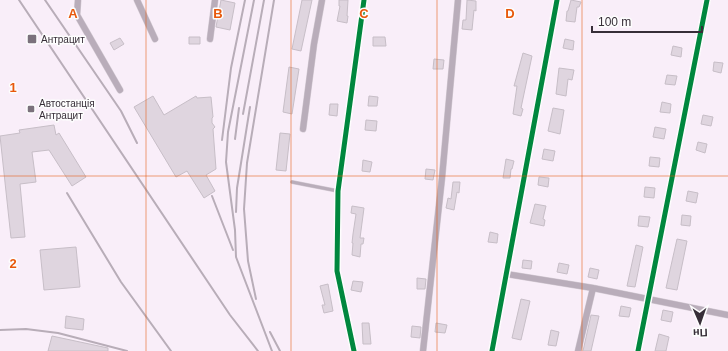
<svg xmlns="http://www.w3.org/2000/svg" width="728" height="351" font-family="Arial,sans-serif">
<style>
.building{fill:#dfd5df;stroke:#c7bec7}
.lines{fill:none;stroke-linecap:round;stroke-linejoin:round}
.service-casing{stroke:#d5ccd5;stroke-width:4}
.minor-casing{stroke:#d5ccd5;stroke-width:7}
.service{stroke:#b9adba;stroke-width:3}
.minor{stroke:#b9adba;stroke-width:6}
.rail{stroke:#b8adb8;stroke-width:2}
.cycleway-casing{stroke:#fdfdfd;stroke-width:8}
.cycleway{stroke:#00873e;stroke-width:5}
.grid{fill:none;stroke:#e8590c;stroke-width:1;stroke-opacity:0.55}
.poi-dot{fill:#7b717c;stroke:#fdfdfd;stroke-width:1.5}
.labels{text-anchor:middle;stroke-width:3;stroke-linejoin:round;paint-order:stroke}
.poi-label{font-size:10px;fill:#372e38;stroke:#fdfdfd;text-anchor:start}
.grid-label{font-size:13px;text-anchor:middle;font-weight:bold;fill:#e8590c;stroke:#fdfdfd;stroke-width:3;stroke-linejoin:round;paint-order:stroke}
</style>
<rect width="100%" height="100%" fill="#f9eef9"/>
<path class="building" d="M221,0L235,3L230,30L216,27Z
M302,0H312L301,51L292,49Z
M339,0H348L347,16H348L347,23L337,21L340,6H339Z
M467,0L476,1V11L474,10L472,30L462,29L463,20H466Z
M571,0L581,2L579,7H577L575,22L566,21L567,11H568Z
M189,37H200V44H189Z
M373,37H385L386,46H373Z
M120,38L124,44L114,50L110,43Z
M565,39L574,41L573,50L563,48Z
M673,46L682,48L681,57L671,55Z
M523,53L532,56L521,108L523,109L521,116L513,114L517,86H514Z
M434,59L444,60L443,69H433Z
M714,62L723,63L721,73L713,71Z
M289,67L299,69L292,114L283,112Z
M559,68L574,70L572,80L568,79L566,96L556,94Z
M667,75L677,76L675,85L665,84Z
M153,96L164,115L196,96L197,98L211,97L213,117L212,118V123L215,127L213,129L216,169L206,175L215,191L204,198L187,171L176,177L134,107Z
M369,96L378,97L377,106H368Z
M662,102L671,104L670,113L660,112Z
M330,104H338L337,116L329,115Z
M553,108L564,110L560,134L548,131Z
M703,115L713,117L711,126L701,124Z
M366,120L377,121L376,131L365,130Z
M54,125L56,135L59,133L86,177L72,186L49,150L32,152L36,182L20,184L25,237L11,238L0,136L20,133L19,130Z
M655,127L666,129L664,139L653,137Z
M280,133L290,134L286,171L276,170Z
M698,142L707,144L705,153L696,150Z
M544,149L555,151L553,161L542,159Z
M650,157L660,158L659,167L649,166Z
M506,159L514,161L512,169H511L510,178H503Z
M363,160L372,162L370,172L362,171Z
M426,169L435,170L433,180L425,179Z
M539,177L549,178L548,187L538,185Z
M453,182H460L459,193L457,192L454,210L446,208L448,198L451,199Z
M645,187L655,188L654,198L644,197Z
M688,191L698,193L696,203L686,201Z
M535,204L546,206L543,219L545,220L544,226L530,223Z
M352,206L364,208L360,238H364L363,244H361L360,257L352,255L353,243H352L353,234L356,214L351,213Z
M682,215L691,216L690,226L681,225Z
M639,216L650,217L648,227L638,226Z
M490,232L498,234L497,243L488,242Z
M677,239L687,241L677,290L666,288Z
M636,245L643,247L635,287L627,286Z
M76,247L80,287L44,290L40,250Z
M523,260L532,261L531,269L522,268Z
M559,263L569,265L567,274L557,272Z
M590,268L599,270L597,279L588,277Z
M417,278L426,279L425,289H417Z
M353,281L363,282L361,292L351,290Z
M328,284L333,311L324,313L322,305H325L320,286Z
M521,299L530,301L521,340L512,338Z
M621,306L631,308L629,317L619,316Z
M663,310L673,312L671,322L661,320Z
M591,315L599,316L591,351H583Z
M66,316L84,319L83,330L65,328Z
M362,323H369L371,344H363Z
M436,323L447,325L445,333L435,332Z
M412,326L421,327L420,338L411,337Z
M551,330L559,332L556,346L548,345Z
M659,334L669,337L666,351H655Z
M52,336L108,348V351H48Z"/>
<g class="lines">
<defs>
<path id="service" d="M292,182L338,191"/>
<path id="minor" d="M78,0L77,15L120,90
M137,0L155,39
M210,39L215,0
M303,129L314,44L322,0
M506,274L593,288L728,315
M354,351L337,271L338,191L364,0
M423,351L442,178L458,0
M492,351L557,0
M578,351L593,288
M638,351L707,0"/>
</defs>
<use href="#service" class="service-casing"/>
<use href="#minor" class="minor-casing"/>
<use href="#service" class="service"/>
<use href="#minor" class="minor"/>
<path class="rail" d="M19,0L230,315L258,351
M45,0L121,111L137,143
M254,0L228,132L226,162L235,230L236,257L272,351
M243,114L264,0
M235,139L239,108
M222,140L231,68L245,0
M67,193L121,282L171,351
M212,196L233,250
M236,212L237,188L250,107
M256,299L248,261L244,209L247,163L274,0
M0,330L26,329L58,333L127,351
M270,332L280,351"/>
<defs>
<path id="cycleway" d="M354,351L337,271L338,191L364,0
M492,351L557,0
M638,351L707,0"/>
</defs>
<use href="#cycleway" class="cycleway-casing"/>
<use href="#cycleway" class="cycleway"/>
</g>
<path class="grid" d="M146,0V351M291,0V351M437,0V351M582,0V351M0,176H728"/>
<g class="poi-dot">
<rect x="27" y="34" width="10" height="10" rx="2"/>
<rect x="27" y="105" width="8" height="8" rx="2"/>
</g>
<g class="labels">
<g class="poi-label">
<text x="41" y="43">Антрацит</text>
<text x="39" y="107">Автостанція<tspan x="39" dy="12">Антрацит</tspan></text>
</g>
</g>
<g class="grid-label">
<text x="73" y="18">A</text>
<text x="218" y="18">B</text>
<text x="364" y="18">C</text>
<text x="510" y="18">D</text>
<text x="13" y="92">1</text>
<text x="13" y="268">2</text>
</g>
<g transform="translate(700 323) rotate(178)" stroke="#fdfdfd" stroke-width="3" paint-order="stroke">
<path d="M0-3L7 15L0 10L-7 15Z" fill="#372e38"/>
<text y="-6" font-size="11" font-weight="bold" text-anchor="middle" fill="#372e38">Пн</text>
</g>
<path d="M592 26v6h110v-6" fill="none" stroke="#372e38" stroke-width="2"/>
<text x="598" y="26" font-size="12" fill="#372e38" stroke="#fdfdfd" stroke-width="3" paint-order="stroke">100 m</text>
</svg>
